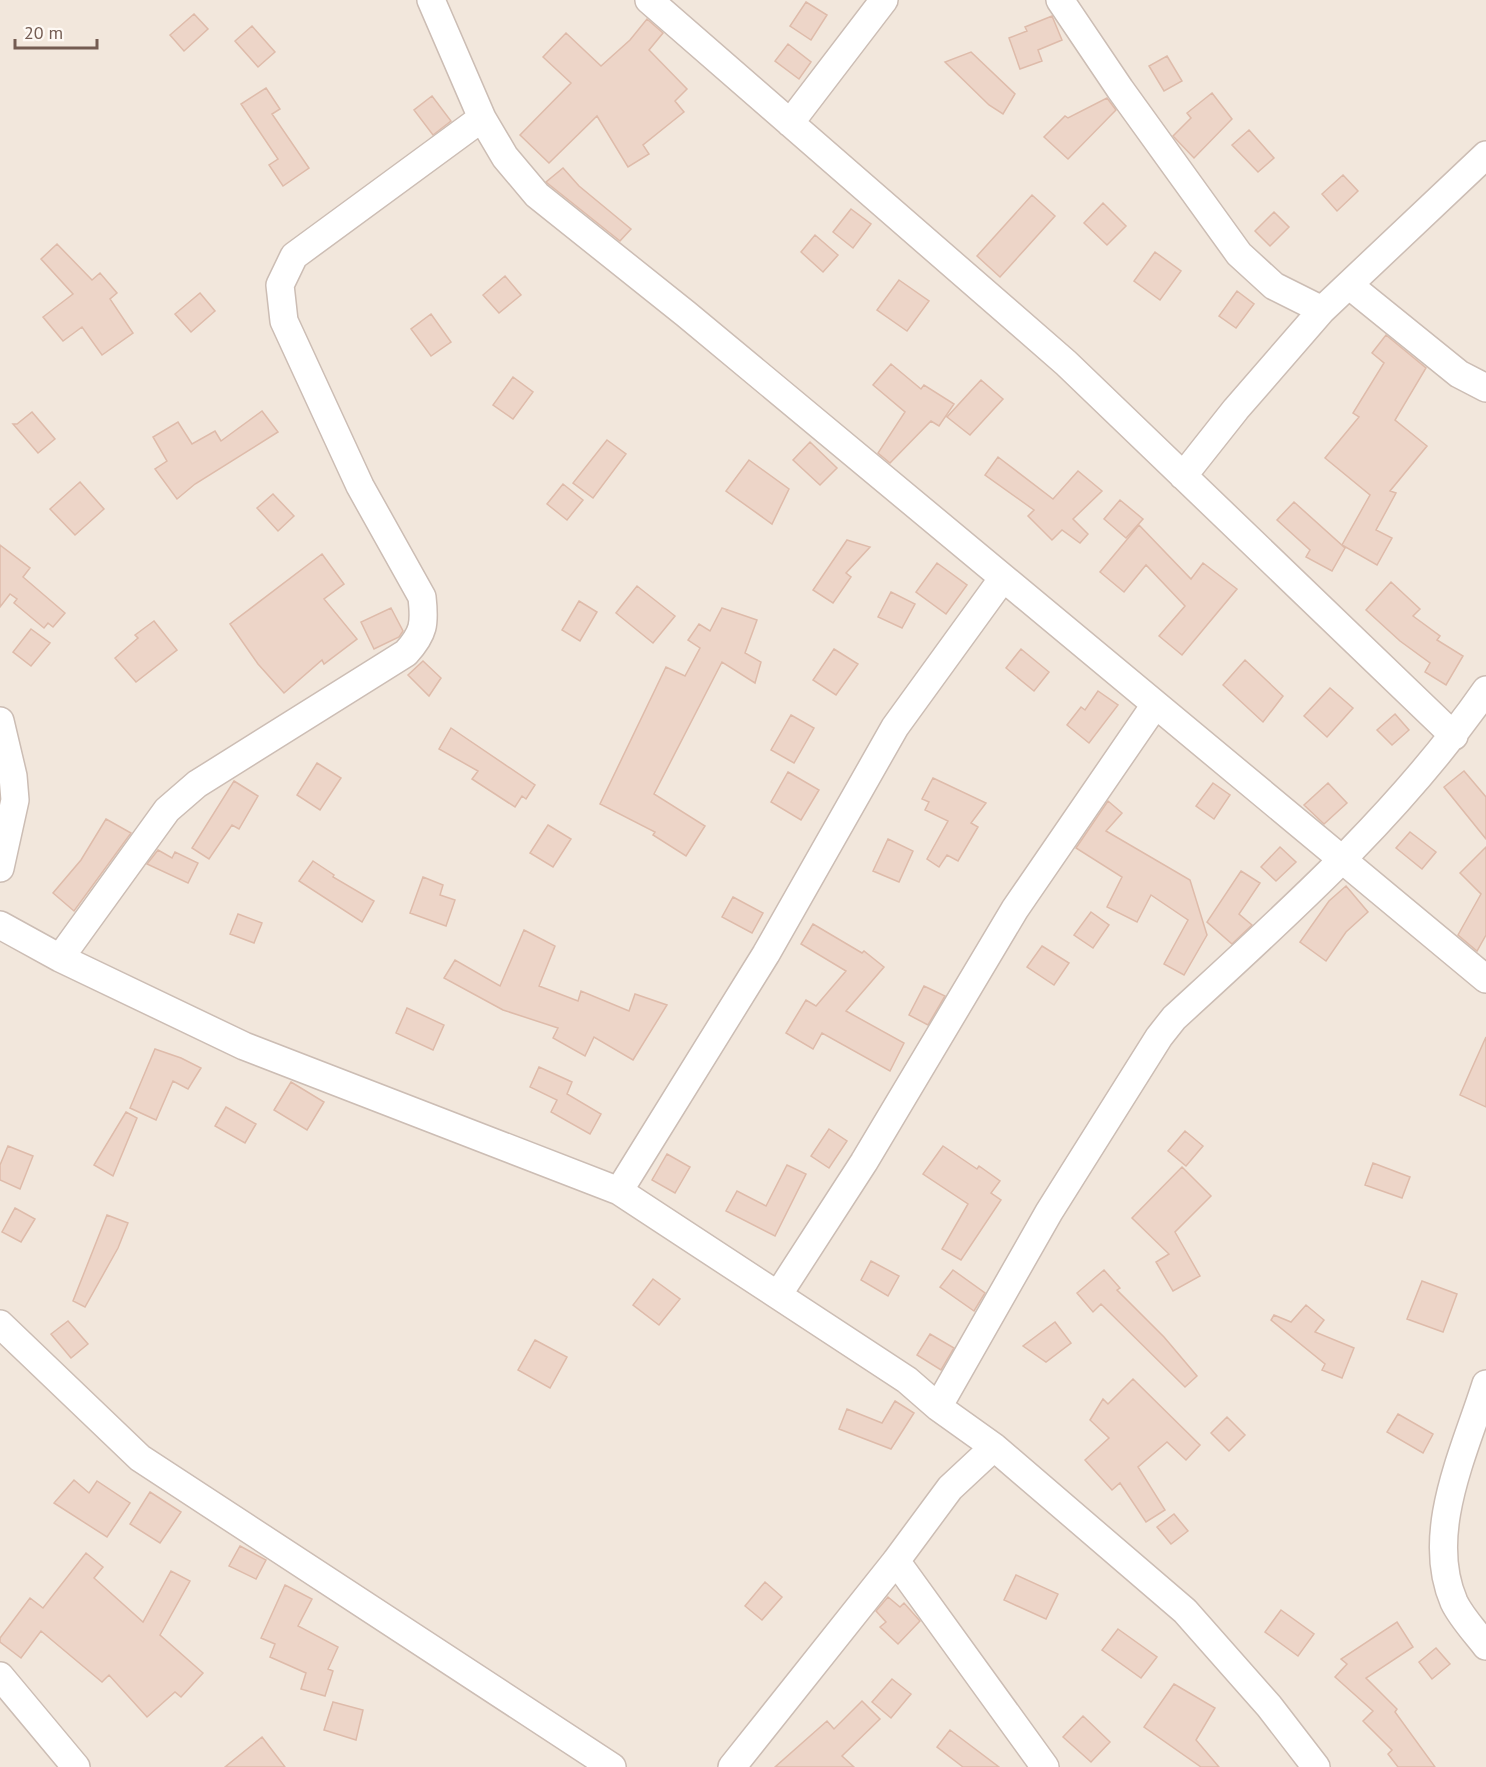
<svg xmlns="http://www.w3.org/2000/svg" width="1486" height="1767" font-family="'PT Sans',sans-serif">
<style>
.residential{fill:#f2e7dc}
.building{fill:#edd5c8;stroke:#debbaa;stroke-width:1.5}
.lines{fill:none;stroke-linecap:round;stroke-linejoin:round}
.street-casing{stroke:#ccbdb4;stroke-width:30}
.street{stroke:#fff;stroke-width:27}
</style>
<rect width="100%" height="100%" fill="#fbf5ed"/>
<path class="residential" d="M0,0H1486V1767H0Z"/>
<path class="building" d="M806,2L827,15L811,40L790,26Z
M194,14L208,29L184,51L170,35Z
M1052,16L1062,40L1038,50L1042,61L1020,69L1009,38L1027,31L1025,27Z
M647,19L663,33L649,50L687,89L675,101L684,112L643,145L649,154L628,167L597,116L549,163L520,135L571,83L543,57L566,33L601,66L630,40Z
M252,26L275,52L258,67L235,41Z
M788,44L811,62L799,79L775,61Z
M971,52L1015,94L1003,114L989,105L945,62Z
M1167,56L1182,81L1164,91L1149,66Z
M266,88L280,109L272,114L309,168L283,186L269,165L278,159L241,104Z
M1212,93L1232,119L1194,158L1173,136L1191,118L1187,113Z
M432,96L451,121L433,135L414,110Z
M1107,98L1116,110L1068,159L1044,137L1065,116L1068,118Z
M1249,130L1274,158L1258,172L1232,145Z
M563,168L579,186L631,229L620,241L546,182Z
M1343,175L1358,191L1337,211L1322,194Z
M1032,195L1055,216L1000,277L977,256Z
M1103,203L1126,226L1107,245L1084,223Z
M851,209L871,224L853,248L833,232Z
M1274,212L1289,227L1270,246L1255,231Z
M815,235L838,255L823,272L801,252Z
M57,244L92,280L100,273L117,293L110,299L133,333L102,355L82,327L63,341L43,317L73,294L41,259Z
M1155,252L1181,271L1160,300L1134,281Z
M505,276L521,295L499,313L483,295Z
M899,280L929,301L907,331L877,310Z
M1237,291L1254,304L1236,328L1219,316Z
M200,293L215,311L191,332L175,314Z
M431,314L451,342L431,356L411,329Z
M1386,335L1426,368L1395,420L1427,446L1390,491L1396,493L1376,530L1392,538L1377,565L1342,545L1370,495L1325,458L1359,417L1353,413L1384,363L1372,353Z
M891,364L921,389L924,385L954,404L939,426L931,421L890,463L878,453L905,412L873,385Z
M513,377L533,392L513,419L493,405Z
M981,380L1003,399L970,435L947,417Z
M262,411L278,432L195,484L177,499L155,469L167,461L153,437L178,422L192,444L215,431L221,441Z
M32,412L55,439L38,453L13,424H17Z
M607,440L626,454L593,498L573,483Z
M810,442L837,468L820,485L793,460Z
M998,457L1053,499L1078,471L1102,491L1073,519L1088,534L1080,543L1062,530L1052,540L1028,516L1034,510L985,475Z
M749,460L789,489L772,524L726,491Z
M80,482L104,509L75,535L50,509Z
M563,484L583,500L567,520L547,504Z
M273,494L294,516L278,531L257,508Z
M1120,500L1143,519L1126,538L1104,519Z
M1294,502L1345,548L1332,571L1306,557L1310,550L1277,520Z
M1139,525L1191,579L1203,563L1237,589L1182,655L1159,636L1185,606L1146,565L1124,592L1100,572Z
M847,540L870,547L846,573L851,577L833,603L813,590Z
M0,545L30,568L23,577L65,613L53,627L48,623L44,628L14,603L17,599L10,594L0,607Z
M322,554L344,584L324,599L357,639L324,664L322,660L284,693L258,664L230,624Z
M937,563L967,585L946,614L916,592Z
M1391,582L1420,609L1413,616L1440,636L1437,640L1463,656L1446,685L1425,672L1430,663L1400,641L1366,610Z
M637,586L675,616L653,643L616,613Z
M891,592L915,604L902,628L878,617Z
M579,601L597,612L580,641L562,630Z
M391,608L403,631L399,637L374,649L361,622Z
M722,608L757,620L745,653L761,662L755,683L722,662L654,794L705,826L686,856L653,835L655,832L600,804L666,667L685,676L700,648L688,640L699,624L710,631Z
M154,621L177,650L136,682L115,658L138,638L135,635Z
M31,629L50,643L31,666L13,652Z
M834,649L858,664L836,695L813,680Z
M1021,649L1049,672L1034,691L1006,668Z
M1245,660L1283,696L1263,722L1223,685Z
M423,661L441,678L429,696L408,675Z
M1330,688L1353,708L1327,737L1304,716Z
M1098,691L1118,705L1089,743L1067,725L1081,707L1085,710Z
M1395,714L1409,730L1392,745L1377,730Z
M791,715L814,728L794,763L771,750Z
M451,728L535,785L526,799L522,796L515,807L472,779L478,771L439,749Z
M317,763L341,778L320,810L297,795Z
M1464,771L1486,797V839L1444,787Z
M788,772L819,790L801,820L771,802Z
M933,778L986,803L971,823L978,827L958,861L947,855L939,867L927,859L948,821L925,810L929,802L922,799Z
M234,781L258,796L239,829L232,825L209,859L192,848Z
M1213,783L1230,795L1214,819L1196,806Z
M1328,783L1347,803L1324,824L1304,805Z
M1108,801L1122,813L1106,831L1190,880L1207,935L1184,975L1164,964L1188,920L1151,895L1137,922L1107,907L1122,877L1076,848Z
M106,819L131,833L74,911L53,893L81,860Z
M548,825L571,839L553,867L530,853Z
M1410,832L1436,852L1422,869L1396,848Z
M888,839L913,851L899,882L873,871Z
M1280,847L1296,862L1276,881L1261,867Z
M1486,847V935L1477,951L1458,935L1481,894L1460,873Z
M158,850L172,858L175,852L198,863L188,883L147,864Z
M313,861L334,875L333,877L374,901L362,922L299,881Z
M1241,871L1260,883L1239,914L1252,925L1232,944L1207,922Z
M423,877L443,885L440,895L455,900L446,926L410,913Z
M1346,886L1368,912L1346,932L1326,961L1300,942L1329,901Z
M733,897L763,913L752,933L722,917Z
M1091,912L1109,925L1093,948L1074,935Z
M238,914L262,923L254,943L230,934Z
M813,924L862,953L864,951L884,967L846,1011L904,1043L890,1071L822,1033L813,1049L786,1033L806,1000L816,1006L846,971L801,944Z
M524,930L555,946L539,986L578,1001L581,991L629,1011L635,994L667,1005L633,1060L594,1037L585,1056L553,1038L558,1028L503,1010L444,978L455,960L500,986Z
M1042,946L1069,963L1054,985L1027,967Z
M924,986L945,996L928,1025L909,1015Z
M407,1008L444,1025L433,1050L396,1033Z
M1486,1037V1107L1460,1095Z
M155,1049L181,1058L201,1068L188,1089L173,1081L156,1120L130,1108Z
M539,1067L572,1082L567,1094L601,1114L590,1134L551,1112L557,1100L530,1087Z
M291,1082L324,1102L307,1130L274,1110Z
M226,1107L256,1124L245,1143L215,1126Z
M126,1112L137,1118L113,1176L94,1165Z
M829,1129L847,1141L829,1168L811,1156Z
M1185,1131L1203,1146L1186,1166L1168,1151Z
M8,1146L33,1156L20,1189L0,1180V1165Z
M943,1146L977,1169L979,1166L1000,1181L991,1193L1001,1200L961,1260L942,1249L968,1204L923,1174Z
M667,1154L690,1167L675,1193L652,1180Z
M1373,1163L1410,1177L1402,1198L1365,1185Z
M787,1165L806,1174L775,1236L726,1211L737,1191L766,1206Z
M1182,1167L1211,1196L1175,1232L1200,1276L1173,1291L1156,1262L1169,1254L1132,1218Z
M15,1208L35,1219L21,1242L2,1232Z
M107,1215L128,1223L118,1248L85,1307L73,1301Z
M871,1261L899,1276L888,1296L861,1280Z
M953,1270L985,1293L974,1311L940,1287Z
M1104,1270L1120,1288L1117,1290L1164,1337L1197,1376L1185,1387L1101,1304L1093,1312L1077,1293Z
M653,1279L680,1299L659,1325L633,1305Z
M1422,1281L1457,1294L1443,1332L1407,1319Z
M1306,1305L1324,1320L1315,1332L1354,1348L1342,1378L1322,1370L1325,1364L1271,1320L1274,1315L1291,1322Z
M68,1321L88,1344L71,1358L51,1334Z
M1055,1322L1071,1343L1046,1362L1023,1346Z
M930,1334L954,1348L941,1370L917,1355Z
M535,1340L567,1357L550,1388L518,1370Z
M1133,1379L1200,1445L1186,1460L1167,1442L1138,1467L1165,1510L1146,1522L1120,1483L1112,1490L1085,1460L1109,1438L1090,1420L1103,1399L1108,1404Z
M895,1401L914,1413L891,1449L839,1429L847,1409L882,1423Z
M1398,1414L1433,1434L1423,1453L1387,1432Z
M1227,1417L1245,1435L1229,1451L1211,1433Z
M74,1480L89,1493L97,1481L130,1503L107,1537L54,1503Z
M150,1492L181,1512L160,1543L130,1524Z
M1174,1514L1188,1531L1171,1544L1157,1527Z
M240,1546L266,1560L256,1579L229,1566Z
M86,1553L103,1567L94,1578L143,1622L171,1571L190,1581L160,1635L203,1673L181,1697L175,1692L147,1717L109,1675L102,1682L41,1631L21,1658L0,1642V1638L30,1598L43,1608Z
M1016,1575L1058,1594L1046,1619L1004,1600Z
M765,1582L782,1597L762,1620L745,1606Z
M285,1585L312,1599L298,1626L338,1647L328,1669L333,1671L325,1696L301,1689L306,1673L270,1657L275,1644L261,1638Z
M888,1597L900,1607L904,1603L920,1621L898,1644L880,1627L886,1622L876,1611Z
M1281,1610L1314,1634L1298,1656L1265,1632Z
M1397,1622L1413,1647L1366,1678L1397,1709L1395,1712L1435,1767H1398L1388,1754L1392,1750L1363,1721L1373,1711L1335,1677L1347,1664L1341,1659Z
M1118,1629L1157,1657L1141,1678L1102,1650Z
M1436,1648L1450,1664L1432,1679L1419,1662Z
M892,1679L911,1694L891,1718L872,1702Z
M1174,1684L1215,1708L1196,1740L1219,1767H1201L1144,1727Z
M862,1701L880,1719L842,1756L854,1767H775L827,1721L834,1729Z
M333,1702L363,1710L356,1740L324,1730Z
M1083,1716L1110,1742L1091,1762L1063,1737Z
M950,1730L999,1767H963L937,1747Z
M262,1737L285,1767H225Z"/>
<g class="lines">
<defs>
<path id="street" d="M431,0L482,118L505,157L537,195L686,314L1486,979
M649,0L1066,363L1454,736
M1060,0L1120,89L1239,254L1274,286L1322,310
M790,123L884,0
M1349,285L1459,374L1486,388
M1183,476L1236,409L1322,310L1486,155
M0,721L13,776L15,800L0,868
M0,925L60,958L244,1046L619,1191L907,1380L938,1407L994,1447L1185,1611L1269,1706L1316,1767
M60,958L167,810L197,784L406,653C424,633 425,624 422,597L360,486L284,321L280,285L294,256L482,118
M619,1191L766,954L895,727L1003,578
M778,1295L864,1162L1015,909L1155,705
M0,1324L140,1458L612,1767
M1486,1384C1465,1451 1424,1533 1454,1602C1461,1617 1476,1633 1486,1646
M938,1407L1049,1212L1159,1037L1174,1018C1285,916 1399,815 1486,690
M896,1561L1045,1767
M0,1676L76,1767
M732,1767L896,1561L950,1488L994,1447"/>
</defs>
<use href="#street" class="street-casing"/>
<use href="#street" class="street"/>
</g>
<path d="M15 39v9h82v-9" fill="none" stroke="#745c52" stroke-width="3"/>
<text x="24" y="39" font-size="18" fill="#745c52" stroke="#fef9f4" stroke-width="4.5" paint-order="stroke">20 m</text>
</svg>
